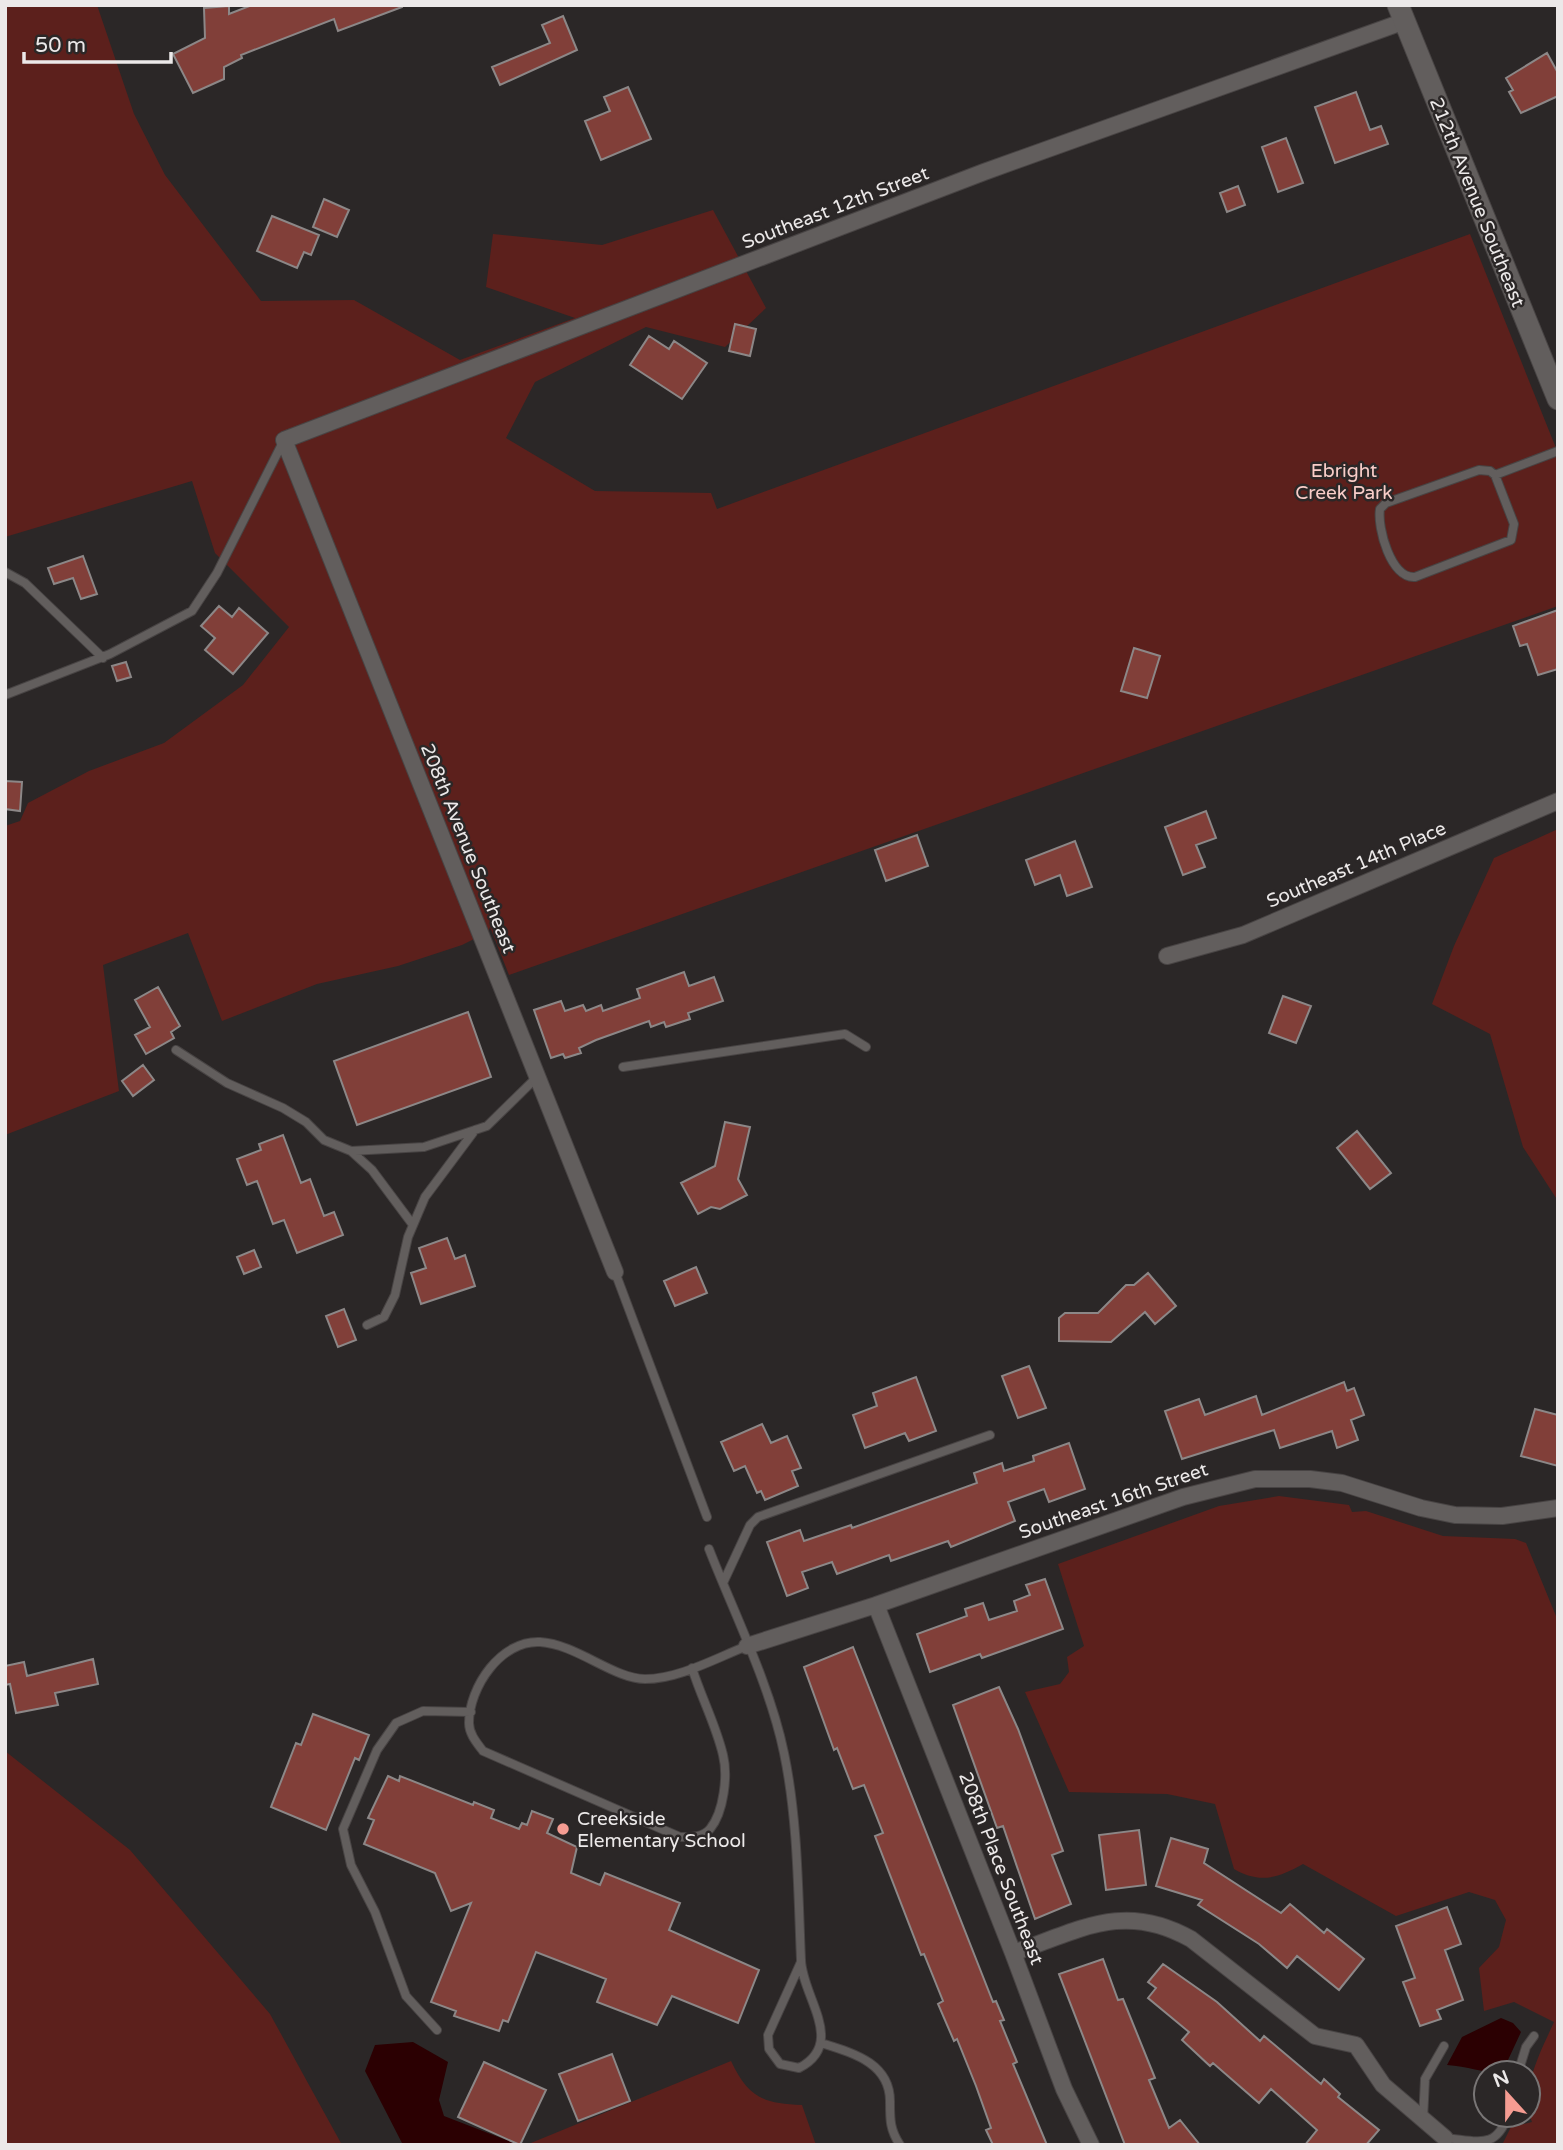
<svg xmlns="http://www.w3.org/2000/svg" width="1563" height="2150" font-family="'Varela Round',sans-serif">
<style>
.green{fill:#5c201c}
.water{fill:#2b0002}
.building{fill:#813f39;stroke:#8c8787;stroke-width:2}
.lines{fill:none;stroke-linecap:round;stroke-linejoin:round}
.lane-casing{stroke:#484444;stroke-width:10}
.street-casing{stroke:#484444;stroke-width:18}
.secondary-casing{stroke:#484444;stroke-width:23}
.lane{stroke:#625e5d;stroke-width:8}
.street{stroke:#625e5d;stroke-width:16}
.secondary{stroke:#625e5d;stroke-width:21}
.poi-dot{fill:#f59c92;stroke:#2b2727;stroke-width:2.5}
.labels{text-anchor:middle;stroke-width:5;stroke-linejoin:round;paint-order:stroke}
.street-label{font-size:19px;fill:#ece9e9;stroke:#2b2727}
.park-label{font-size:19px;fill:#f8cdc8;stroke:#2b2727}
.poi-label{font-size:19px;fill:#ece9e9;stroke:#2b2727;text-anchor:start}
</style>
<rect width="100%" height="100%" fill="#2b2727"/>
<path class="green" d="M5,5H97L134,114L165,175L261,301L354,300L460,360L575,318L486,287L493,234L602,245L713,210L766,308L725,347L646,327L535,382L506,438L595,491L711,493L717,509L1470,234L1558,453V606L509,975L490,927L488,932L462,945L398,966L317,984L222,1021L188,933L103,965L119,1091L5,1135V826L20,821L28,803L89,771L164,743L243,685L289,627L215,553L192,481L5,537Z
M1558,829V1201L1523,1147L1490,1034L1432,1004L1454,946L1494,858Z
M1279,1496L1349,1505L1352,1512L1366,1511L1443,1536L1515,1539L1526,1543L1558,1621V2145H1502L1511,2127L1532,2122C1518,2093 1542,2049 1554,2022L1514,2002L1484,2011L1479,1968L1499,1947L1506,1920L1495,1900L1469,1892L1396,1916L1303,1864C1278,1878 1260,1884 1234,1869L1215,1804L1167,1794L1069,1792L1025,1692L1060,1684L1069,1672L1067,1657L1084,1646L1058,1564L1219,1506Z
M5,1751L130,1850L270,2014L342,2145H5Z
M731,2061C748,2097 763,2104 802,2105L816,2145H526Z"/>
<path class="water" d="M1501,2018L1513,2023L1521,2032L1502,2073C1483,2073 1467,2066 1447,2065L1462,2037Z
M413,2042L448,2062L439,2100L444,2116L519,2145H403L365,2071L375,2045Z"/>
<path class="building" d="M252,5H402V7L338,31L334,19L241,55L242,58L224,67V79L193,93L173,54L205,38L204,8L229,6V14Z
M563,16L577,50L500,85L492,67L550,43L542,25Z
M1547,53L1558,73V96L1521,113L1509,92L1513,90L1506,78Z
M628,87L651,139L601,160L585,121L610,111L604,97Z
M1356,92L1370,130L1381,126L1388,144L1335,163L1315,107Z
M1286,138L1303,183L1278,192L1262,147Z
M1238,186L1245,205L1227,212L1220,193Z
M324,199L349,210L337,237L313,227Z
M272,216L319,235L311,255L304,252L297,268L257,251Z
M735,324L756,329L750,356L729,351Z
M649,336L669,349L674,341L707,363L682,399L630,365Z
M83,556L97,594L81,599L73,578L54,584L48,568Z
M219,606L232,617L239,608L268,633L233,674L205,650L215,638L201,626Z
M1558,610V669L1538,675L1527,644L1520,646L1513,626Z
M1134,648L1160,656L1147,698L1121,691Z
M126,662L131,677L117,681L112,666Z
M5,781L22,782L20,811L5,809Z
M1206,811L1216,838L1196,845L1205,867L1183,875L1165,827Z
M917,835L928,866L886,881L875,850Z
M1075,841L1092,887L1067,896L1060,875L1035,885L1026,860Z
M684,972L689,986L714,977L723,1001L688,1013L690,1019L666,1027L664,1022L651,1027L649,1021L596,1040L579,1048L581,1053L565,1058L563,1054L551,1058L534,1010L561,1001L565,1011L583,1005L586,1011L601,1005L603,1011L640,998L637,989Z
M158,987L180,1026L171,1032L174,1038L146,1054L135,1035L150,1027L135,1000Z
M1283,996L1311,1006L1296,1043L1269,1033Z
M468,1012L491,1077L357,1125L334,1061Z
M143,1065L154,1080L133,1096L122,1081Z
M725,1122L750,1127L738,1179L747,1195L720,1209L711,1207L698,1214L681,1183L715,1166Z
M1357,1131L1391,1173L1370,1189L1337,1148Z
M283,1135L301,1183L310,1179L324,1216L334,1212L343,1235L297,1253L284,1220L273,1224L257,1181L247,1185L237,1159L261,1150L259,1144Z
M447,1238L455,1259L465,1255L475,1286L421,1304L411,1273L426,1268L419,1248Z
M254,1250L261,1267L244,1274L237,1257Z
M696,1267L707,1293L675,1306L664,1281Z
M1148,1273L1176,1306L1155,1324L1145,1312L1111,1342L1059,1341V1318L1065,1313H1098L1126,1285H1134Z
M344,1309L356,1340L338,1347L326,1316Z
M1029,1366L1046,1408L1018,1418L1002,1376Z
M916,1377L936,1431L909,1441L905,1433L865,1448L853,1415L877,1406L873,1393Z
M1344,1382L1347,1391L1354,1388L1364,1415L1351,1420L1358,1440L1337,1448L1332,1431L1280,1448L1274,1430L1182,1459L1165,1411L1199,1399L1205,1415L1256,1396L1262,1415Z
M1535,1409L1558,1415V1466L1521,1456Z
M762,1424L771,1443L787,1436L801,1468L792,1471L798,1486L765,1500L761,1491L757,1493L745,1466L734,1471L721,1442Z
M1069,1443L1085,1489L1049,1502L1044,1489L1008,1502L1015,1521L951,1547L948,1541L891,1561L889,1555L837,1574L832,1562L802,1572L808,1588L787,1596L767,1542L800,1530L804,1541L851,1525L852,1528L977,1483L974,1473L1002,1463L1004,1471L1034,1461L1033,1456Z
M1045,1579L1063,1629L982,1658L980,1654L930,1672L917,1634L967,1616L965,1609L983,1603L989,1620L1017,1611L1014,1601L1030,1595L1026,1585Z
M853,1647L993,2002L996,2001L1004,2020L1000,2021L1017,2062L1013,2064L1047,2145H993L986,2130L991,2128L976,2086L957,2039L954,2041L938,2004L943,2001L924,1954L921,1955L875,1836L883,1833L864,1785L853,1789L837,1748L834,1750L804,1667Z
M93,1659L98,1684L55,1693L58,1705L16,1713L10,1684L5,1685V1666L24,1662L27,1676Z
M999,1687L1018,1729L1063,1851L1052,1855L1071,1904L1035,1919L1003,1826L997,1828L953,1705Z
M313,1714L369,1735L359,1760L355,1758L326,1830L271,1807L296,1743L301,1745Z
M388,1776L399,1781L400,1776L473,1805L474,1802L494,1810L491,1818L519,1829L522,1823L527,1825L532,1811L553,1819L547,1833L577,1847L571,1873L600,1885L605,1873L680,1903L669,1930L759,1970L738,2023L672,1996L657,2025L597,2002L606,1979L536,1952L508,2022L503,2020L499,2031L454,2016L456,2011L431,2002L471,1903L451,1911L435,1873L364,1844L374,1820L368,1818Z
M1139,1830L1146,1885L1106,1890L1099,1835Z
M1171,1838L1208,1849L1204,1863L1281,1913L1290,1904L1324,1933L1327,1929L1364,1959L1339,1990L1297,1956L1287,1968L1259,1944L1198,1905L1202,1900L1156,1886Z
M1447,1907L1461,1944L1445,1950L1463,2000L1437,2010L1441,2019L1420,2026L1403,1982L1415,1978L1396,1926Z
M1103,1959L1118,2000L1123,1999L1155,2078L1149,2080L1169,2128L1180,2120L1200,2145H1125L1059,1974Z
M1163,1964L1217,2002L1260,2041L1264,2036L1321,2084L1324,2079L1340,2094L1338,2097L1379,2130L1366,2145H1305L1317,2130L1271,2089L1259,2103L1213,2063L1210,2066L1182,2040L1189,2032L1148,1998L1156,1988L1148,1982Z
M612,2054L630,2101L578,2121L559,2074Z
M484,2062L546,2090L520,2145L458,2117Z"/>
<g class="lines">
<defs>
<path id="lane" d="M1479,470L1490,471L1495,475L1514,524L1511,540L1415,577C1391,579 1377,528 1380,509L1386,503Z
M1495,475L1558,451
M5,572L25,583L103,658
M5,695L110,654L192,611L217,573L283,442
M176,1050L227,1083L283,1108L306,1122L324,1140L351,1151L424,1147L487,1126L537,1077
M623,1067L845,1034L866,1047
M351,1151L372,1170L413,1225
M615,1272L707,1517
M367,1325L384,1317L395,1295L408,1237L425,1197L475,1130
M709,1549C734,1613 770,1685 784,1753C798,1820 798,1892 801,1960C802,1997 847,2043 799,2068L780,2064L769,2049L768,2035L801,1962
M723,1583L750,1525L758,1517L990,1435
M692,1668C701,1697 716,1725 723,1755C728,1775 724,1812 710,1829C702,1838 690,1837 680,1837L483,1751C477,1743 469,1734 469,1723C469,1687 501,1640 540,1642C576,1644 614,1679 645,1679C679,1679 716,1658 747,1646
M437,2030L406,1996L375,1912L351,1865L343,1829L377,1750L396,1723L423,1711L471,1712
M821,2043C853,2053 891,2063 890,2103C890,2120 890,2130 900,2145
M1518,2073L1526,2047L1534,2036
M1423,2120L1425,2079L1444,2046
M1445,2138C1479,2141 1496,2150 1508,2115"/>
<path id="street" d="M1167,956L1243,935L1558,801
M615,1272L284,440L984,172L1405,21
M876,1605L1013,1953L1064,2089L1091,2145
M747,1646L876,1605L1183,1497L1255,1479H1310L1342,1483L1421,1508L1455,1515L1502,1516L1558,1508
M1013,1953C1080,1930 1124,1901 1191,1939L1315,2036L1356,2045L1383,2085L1445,2138"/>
<path id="secondary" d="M1398,5L1558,399"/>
</defs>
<use href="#lane" class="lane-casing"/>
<use href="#street" class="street-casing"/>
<use href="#secondary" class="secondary-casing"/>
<use href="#lane" class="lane"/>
<use href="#street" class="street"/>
<use href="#secondary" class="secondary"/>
</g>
<circle class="poi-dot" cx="563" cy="1829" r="7"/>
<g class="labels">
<g class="street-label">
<text transform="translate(1478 202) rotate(68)" y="7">212th Avenue Southeast</text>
<text transform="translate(835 207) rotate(-21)" y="7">Southeast 12th Street</text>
<text transform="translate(469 848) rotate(68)" y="7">208th Avenue Southeast</text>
<text transform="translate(1356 864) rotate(-23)" y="7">Southeast 14th Place</text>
<text transform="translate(1113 1500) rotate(-19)" y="7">Southeast 16th Street</text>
<text transform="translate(1002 1868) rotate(69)" y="7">208th Place Southeast</text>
</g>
<g class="park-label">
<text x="1344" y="477">Ebright<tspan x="1344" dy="22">Creek Park</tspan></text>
</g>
<g class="poi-label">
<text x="577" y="1825">Creekside<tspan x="577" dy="22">Elementary School</tspan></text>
</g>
</g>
<rect width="1563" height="2150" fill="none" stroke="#ece9e9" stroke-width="14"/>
<g transform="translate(1507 2094) rotate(339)"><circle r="33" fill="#2b2727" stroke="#787575" stroke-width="2"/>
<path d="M0-5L12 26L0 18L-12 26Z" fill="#f59c92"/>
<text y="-10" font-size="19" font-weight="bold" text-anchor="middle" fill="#ece9e9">N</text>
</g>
<path d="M24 52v10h147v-10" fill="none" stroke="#ece9e9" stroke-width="3.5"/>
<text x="35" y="52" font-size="21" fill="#ece9e9" stroke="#2b2727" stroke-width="5" paint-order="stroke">50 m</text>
</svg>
